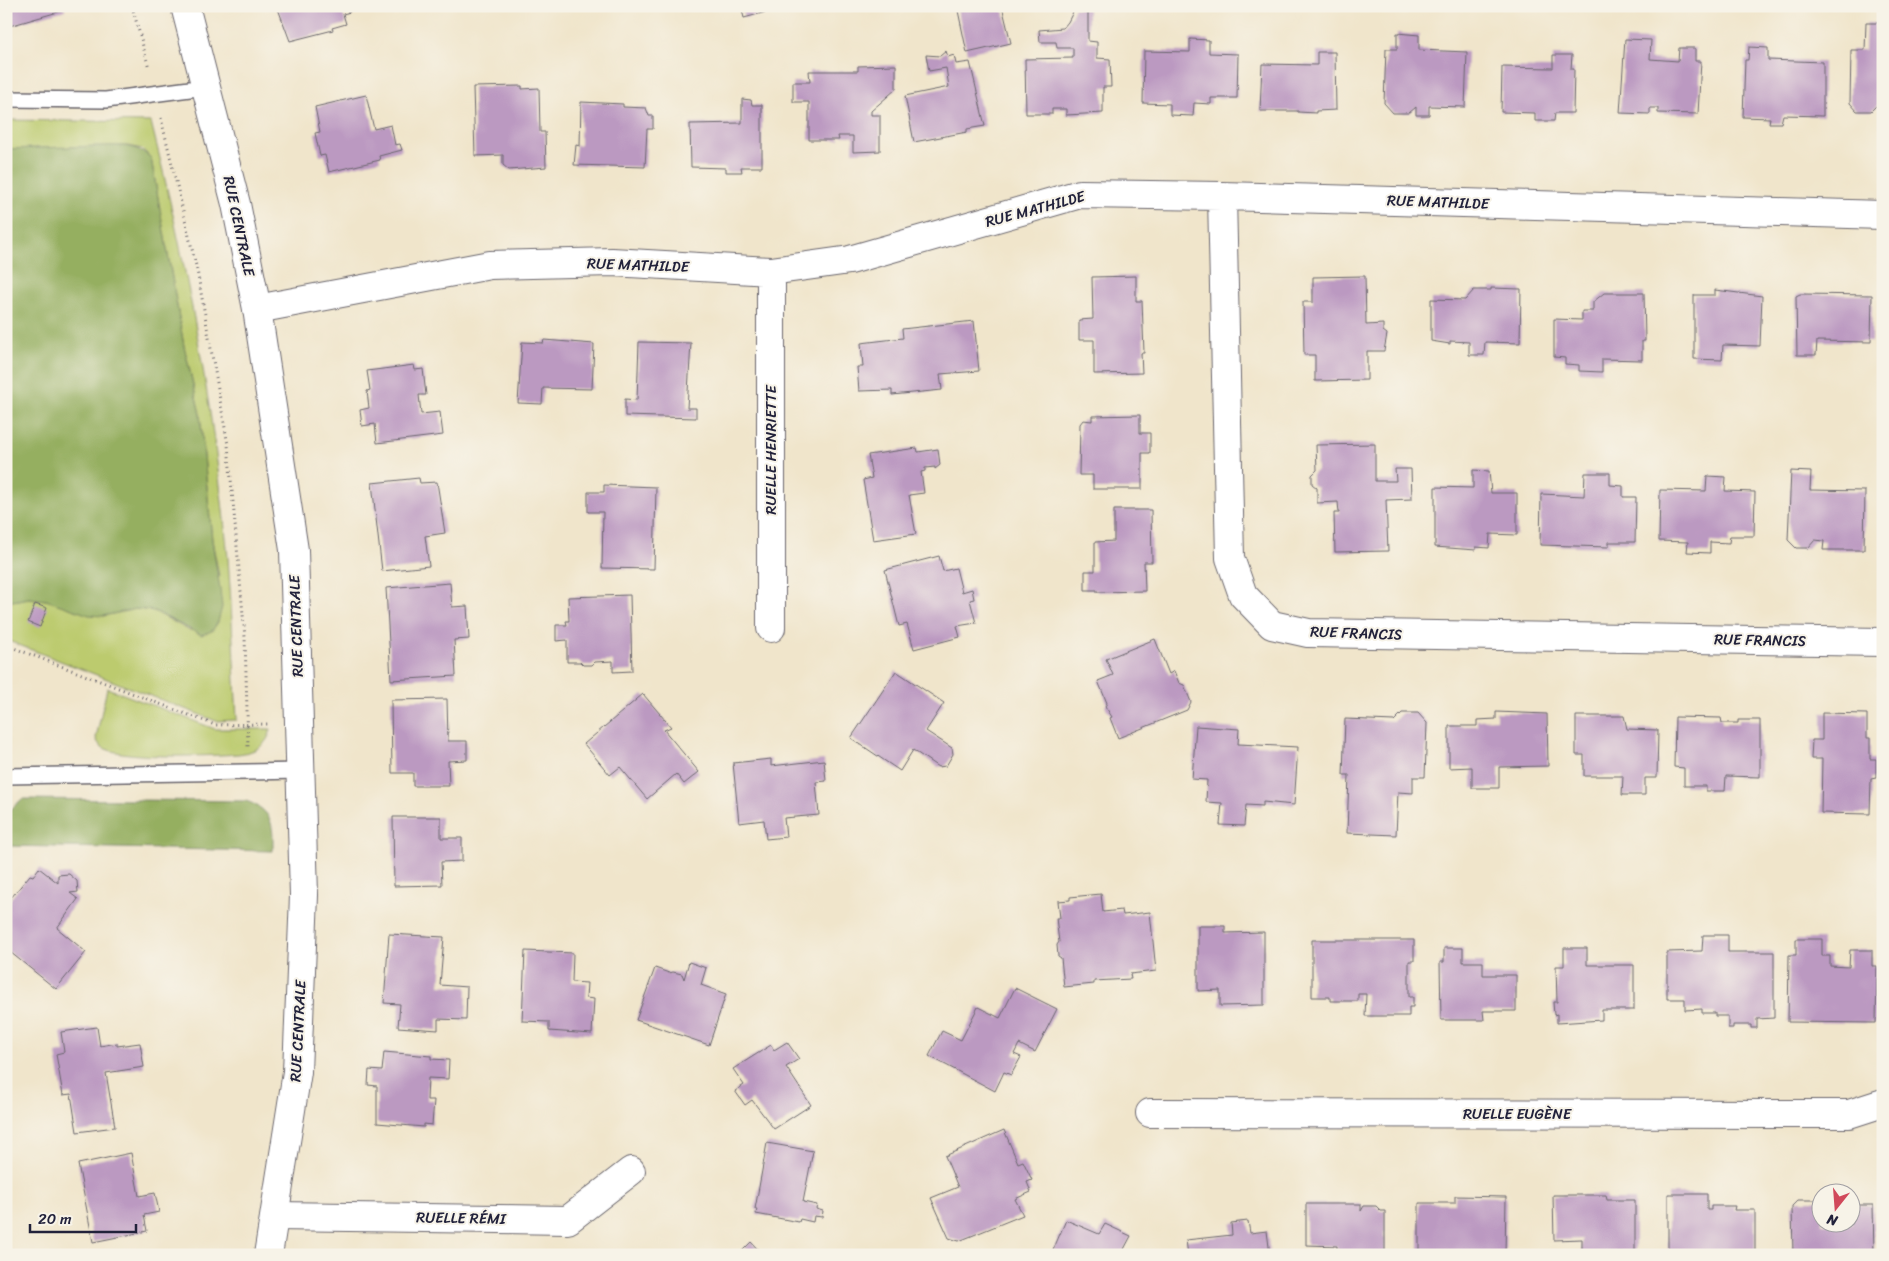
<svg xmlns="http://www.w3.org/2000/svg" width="1889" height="1261" font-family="Sriracha,sans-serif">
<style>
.green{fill:#bccb6e;stroke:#6f7654}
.forest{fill:#95af61;stroke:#5c684e}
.building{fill:#bb99c1}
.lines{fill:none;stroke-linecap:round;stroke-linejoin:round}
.service-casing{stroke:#6a666d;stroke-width:18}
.minor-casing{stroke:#6a666d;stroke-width:30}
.tertiary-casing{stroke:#6a666d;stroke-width:30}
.path{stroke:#6a666d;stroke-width:3;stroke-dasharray:1 4;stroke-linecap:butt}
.service{stroke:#fff;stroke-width:15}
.minor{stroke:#fff;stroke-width:28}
.tertiary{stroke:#fff;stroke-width:28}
.labels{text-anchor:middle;stroke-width:4;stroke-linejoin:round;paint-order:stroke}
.street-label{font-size:15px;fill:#22223b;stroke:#f7f3e8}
</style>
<rect width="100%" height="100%" fill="#f7f3e8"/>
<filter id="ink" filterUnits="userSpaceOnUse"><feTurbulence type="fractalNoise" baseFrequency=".02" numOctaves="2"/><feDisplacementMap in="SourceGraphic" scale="10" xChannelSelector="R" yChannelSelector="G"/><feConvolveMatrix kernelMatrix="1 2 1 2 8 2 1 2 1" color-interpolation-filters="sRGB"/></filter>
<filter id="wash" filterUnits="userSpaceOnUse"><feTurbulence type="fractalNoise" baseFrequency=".0096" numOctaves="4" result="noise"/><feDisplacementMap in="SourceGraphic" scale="20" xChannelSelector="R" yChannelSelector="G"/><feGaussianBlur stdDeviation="1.12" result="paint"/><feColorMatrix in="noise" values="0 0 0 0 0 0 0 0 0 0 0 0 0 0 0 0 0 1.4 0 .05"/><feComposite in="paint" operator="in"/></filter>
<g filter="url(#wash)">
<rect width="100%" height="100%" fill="#f0e5cb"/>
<path class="green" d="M6,120L151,122C187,265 214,411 228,558C232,611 234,666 237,720L216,721L6,640V602L29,598L46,600L103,616L136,609L154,611L190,631L219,576L212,540L200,414L184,346L151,158L142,149L129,146L6,149Z
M107,688L215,729H271C267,747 254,752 238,754C211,756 127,759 106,749C101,747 98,744 96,738Z"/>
<path class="forest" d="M99,146C120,146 135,143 151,158L184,346L200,414L212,540L220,589L222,607L218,622L212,631L201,635L154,611L136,609L103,616L89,615L46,600L29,598L6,602V149Z
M22,799L246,801C274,811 273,825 273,851L6,846V814Z"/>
<g id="blocks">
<path class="building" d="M6,6H64L65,10L6,27Z
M277,6H348L350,12L343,14L346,24L332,28L333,30L290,41Z
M741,6H776L777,9L744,18Z
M957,6H1002L1011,43L967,53Z
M1075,8L1088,9V41L1097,42V58L1110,59L1111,87H1103V113L1066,115V109H1052V114H1026L1025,59L1073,58V48H1057L1056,42H1040L1039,30L1063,28L1068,22Z
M1866,23H1883V105H1877L1871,111H1857L1850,103L1851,50H1865Z
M1397,33L1419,35V50L1467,52L1465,107L1429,106V115H1416V107L1409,113H1393L1384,103L1386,49H1397Z
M1190,39L1209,40V53L1238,54L1237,98H1211V104L1194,103L1193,116L1170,115V104L1143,103L1144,51L1190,52Z
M1625,39L1651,40L1650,59L1678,61L1679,48H1695V61H1701L1698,114L1658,113V108H1650V114L1620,113Z
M1749,47L1768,48V60L1823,62V116L1783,115L1781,123H1769L1770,118L1743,117L1745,60H1748Z
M946,51L948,57L954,55L956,64L970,62L985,126L967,129V132L914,142L905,96L949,87L946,68L929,71L926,55L940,56Z
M1317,52H1335L1336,110L1316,111V113L1298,112V111H1260L1262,64L1317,65Z
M1553,55H1572L1571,69H1574L1573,113H1555L1554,121H1535V113L1501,112L1502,67L1553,68Z
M896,65V89L871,111V115H880V151L853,152V136H838L839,140H809V102H793V82H810L809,71H858V66Z
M522,86V89L539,88L540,132H545L546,167L509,170L503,165V155L475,156L473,87Z
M366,95L374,129L391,125L395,145L400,144L402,150L379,156L380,160L329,172L325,155L320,156L315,133L320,132L315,107Z
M742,99L751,100L752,105H762V167H741L742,172H726V168L691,167L690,124L742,123Z
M581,102L623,104V107L646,108L649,116H653V129H647L645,167L574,165L576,145L580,146Z
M1136,276V301H1142L1144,353H1141L1142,373L1094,374V340H1079V320L1093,319L1092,277Z
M1365,276L1366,325L1383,324V331L1387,334L1384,351H1367V380L1315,381V355H1304L1303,302H1313V277Z
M1491,288L1521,289L1520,343L1485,342L1484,355H1469V342L1450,341V344L1431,341V299L1465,300L1474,290H1491Z
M1715,290L1762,296L1760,346L1723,345L1722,360L1694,359V295H1715Z
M1604,293H1644L1645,341H1642V360L1602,359V372L1579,371V365L1565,364V358L1554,357V319L1582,320V311H1593V302Z
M1800,294L1872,295L1871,342L1817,341L1816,355H1797L1796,296Z
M974,321L979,371L940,374L942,390L892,395V390L859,391L857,367H863L861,343L903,338L902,329Z
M544,340L594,344L592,389L543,388L542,404L518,403L522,342L543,343Z
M639,342L691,343L687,408H696V418L625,416V399L637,400Z
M414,365L415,370L423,369L426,395H419L421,414L440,412L443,435L377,443L375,424L362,426L360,410L369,408L367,391L370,390L367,371Z
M1140,415V433H1150V453H1142V489H1093V475H1079L1080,424L1083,420L1092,421V416Z
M1375,444V481H1396L1395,469H1411L1412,499L1386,500L1388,551L1335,552L1334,513H1339L1338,502L1317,503V488L1312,484V475L1317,470L1316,445Z
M917,448L918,452L938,449L940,465L935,469V467L925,468V471L921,472L924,493L909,495L916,534L873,540L863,480L872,478L868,455Z
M1473,470L1489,471L1491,493H1517V535L1490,534L1489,548L1476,547V550L1435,547V487L1473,488Z
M1791,471L1811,472L1810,490L1865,491L1864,550H1823L1824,541L1815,540L1808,548H1796L1788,540Z
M1585,473H1610V485L1623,486V497H1636L1635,542H1609V547L1540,545L1541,494L1584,496Z
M1707,476L1726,477L1725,491L1755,492L1754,536H1730L1729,543L1710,542V553L1687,552L1688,542L1659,541L1660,490L1706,491Z
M419,478L420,483L437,482L445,533L425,536L429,566L382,571L372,483Z
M604,485L656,487L654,569L602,568L603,512H588V492H604Z
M1114,510H1151L1152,562H1144L1145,591L1097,592V590H1085V571H1095V542L1114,541Z
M939,556L943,571L956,568L962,592L972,589L974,599L970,600L976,623L957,626L960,637L914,649L907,624L899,626L885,570Z
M450,583L452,607L467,606L469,639L454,640L456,676L391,680L386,588Z
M630,595L632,671L613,672V661L595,662L592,665H583L580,662H567V640L556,641V625H567L566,621H569L568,597Z
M35,604L47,608L40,627L28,622Z
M1155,639L1169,674L1174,671L1179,683L1184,685L1191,702L1187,710L1118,738L1110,718L1112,717L1105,706L1107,703L1098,681L1113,675L1106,659Z
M896,671L944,703L926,731L952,748L953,754L946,766L938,767L913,750L900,771L851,738Z
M643,694L671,727L664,730L699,772L684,784L676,774L647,799L620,767L610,775L584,744Z
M447,699L448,741H467V760L448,761L449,786H413V773H392L391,700Z
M1496,712L1547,714L1548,766L1499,767V788H1472V767L1449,768V726H1477V720L1496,719Z
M1402,713H1418L1427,723L1425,777H1413V793L1398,792L1396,835L1347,833L1349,775H1343L1345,719L1394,721Z
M1822,713L1867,714V738H1870V759H1876V778L1871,779L1870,814L1821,813L1822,759H1811L1812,740H1822Z
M1576,716H1624L1627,729L1658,730L1657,778H1645V795H1622L1623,776H1584V755H1576Z
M1675,717L1721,718L1722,723H1738V720H1760V777L1726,776L1725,791H1706V786H1684V768L1674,767Z
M1196,726L1239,729L1238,744L1298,747L1294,805L1263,802V806L1246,805L1244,826L1220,825L1222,803L1206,802L1207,780L1192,779Z
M771,759V766L824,760L826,781L816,782L819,815L784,818L786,837L766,839L764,820L739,823L733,763Z
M393,817H441V838H462V861L441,862L442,885L394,886Z
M39,868L58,883V875L69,874L77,881L78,892L70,893L78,899L57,928L86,952L56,989L10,952L6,956V904L30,875L33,876Z
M1101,894L1103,912L1122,910L1123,915L1150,912L1156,971L1130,974L1131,979L1094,981V984L1064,987L1061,958L1058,956L1057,945L1059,942L1056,918H1060L1058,901L1070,900V897Z
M1198,926H1225V933L1264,932V1005L1220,1006V990L1198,991Z
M389,934L444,937L440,985L467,987L466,1020L438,1019V1030L398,1027L400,1004L384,1003Z
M1703,935H1728V952H1774V1018L1757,1019V1028H1751V1025H1733V1028H1728V1016H1715V1013H1702V1009L1685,1010V999H1667V952L1702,951Z
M1796,939H1822V956H1830V966L1849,967L1850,950H1872V966H1877L1876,1023L1788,1022L1789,955H1796Z
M1312,940H1414V961H1409V997H1413V1007H1409V1016H1365L1366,994H1358V1001H1330V997H1312Z
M1444,948H1463V962H1483V975H1516V1011H1483L1484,1020H1441L1440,962H1444Z
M1564,948H1587V965H1634V1010H1602V1020L1557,1023V1014L1554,1015L1553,1002H1557L1556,966H1564Z
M525,951L573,953L572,982L587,983L586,998L594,999L592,1034L549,1031V1022L522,1021Z
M689,962L706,968L701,985L726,994L709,1045L636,1020L655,968L669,973L673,972L682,974L684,979Z
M1015,988L1057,1009L1035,1052L1019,1044L1014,1054L1021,1057L1011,1075L1004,1072L995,1091L929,1056L942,1031L961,1040L978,1007L1000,1018Z
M97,1027L100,1046L117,1043V1046L140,1043L144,1067L106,1073L115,1127L77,1132L71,1094L63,1095L56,1054L64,1052L61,1032Z
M787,1042L799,1059L786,1067L811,1105L774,1129L752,1100L745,1105L735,1091L744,1085L733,1069L771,1045L774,1050Z
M384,1052L431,1056V1059L449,1060L448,1079L428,1078L427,1100H434L432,1125L424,1124V1127L377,1123V1086L368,1085L369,1070L382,1071Z
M1004,1130L1018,1163L1023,1161L1032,1180L1027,1182L1031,1192L1015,1199L1023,1215L959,1241L949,1238L931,1198L958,1187L945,1156Z
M767,1143L813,1151L803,1202L817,1205L816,1209L823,1211L822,1217L814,1216L813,1222L800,1219L799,1222L756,1214L757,1209H755Z
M131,1153L139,1196L155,1193L159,1212L144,1215L147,1231L93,1242L78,1164Z
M1668,1194H1707V1210H1711V1206H1735L1734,1210H1755V1255H1668Z
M1553,1195H1606L1607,1200H1635V1253L1582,1254V1239L1554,1240Z
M1455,1196L1506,1197L1505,1255L1419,1253V1203H1455Z
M1798,1200H1815L1819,1203V1200H1822V1224H1852V1205H1873L1874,1255H1793L1792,1206Z
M1306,1204H1361V1211L1364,1206H1376L1381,1211H1385V1255H1337V1246L1306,1245Z
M1066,1220L1099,1234L1105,1224L1131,1236L1123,1251L1132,1255H1051Z
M1248,1221L1250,1233L1267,1231L1270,1255H1188L1186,1240L1232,1235L1231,1223Z
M751,1242L763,1255H735L739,1251L740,1253Z"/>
</g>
</g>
<g filter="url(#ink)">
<use href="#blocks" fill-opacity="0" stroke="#6a666d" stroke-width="1"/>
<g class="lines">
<defs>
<path id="service" d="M6,99L106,100L205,87
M6,776L300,771"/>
<path id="minor" d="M1222,196L1230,558L1243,595L1272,625L1308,633L1883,642
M257,309L490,265L612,262L771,271L850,260L1080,194L1222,196L1883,215
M771,628V271
M1150,1113L1849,1114L1883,1103
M275,1216L568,1220L631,1171"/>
<path id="tertiary" d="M185,6L236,204L257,309L294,550L304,895L297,1072L268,1255"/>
</defs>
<use href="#service" class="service-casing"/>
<use href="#minor" class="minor-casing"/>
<use href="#tertiary" class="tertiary-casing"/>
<path class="path" d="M132,6L149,68
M161,118L197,270L228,445L245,637L248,747
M6,645L215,725L268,724"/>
<use href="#service" class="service"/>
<use href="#minor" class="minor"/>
<use href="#tertiary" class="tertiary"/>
</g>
</g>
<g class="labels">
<g class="street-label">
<text transform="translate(1438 202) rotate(2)" y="5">RUE MATHILDE</text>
<text transform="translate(1035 209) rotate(-15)" y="5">RUE MATHILDE</text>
<text transform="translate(239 226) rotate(78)" y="5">RUE CENTRALE</text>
<text transform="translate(638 265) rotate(2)" y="5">RUE MATHILDE</text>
<text transform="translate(771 450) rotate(-90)" y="5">RUELLE HENRIETTE</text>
<text transform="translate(296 626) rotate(-92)" y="5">RUE CENTRALE</text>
<text transform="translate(1356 633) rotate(2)" y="5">RUE FRANCIS</text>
<text transform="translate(1760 640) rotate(1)" y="5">RUE FRANCIS</text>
<text transform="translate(298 1031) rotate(-87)" y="5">RUE CENTRALE</text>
<text x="1517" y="1119">RUELLE EUGÈNE</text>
<text transform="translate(461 1218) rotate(1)" y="5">RUELLE RÉMI</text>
</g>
</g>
<rect width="1889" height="1261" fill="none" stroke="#f7f3e8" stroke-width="25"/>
<g transform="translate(1836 1208) rotate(197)"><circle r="24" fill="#f7f3e8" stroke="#a29fa3"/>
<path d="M0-4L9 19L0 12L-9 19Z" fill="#d1495b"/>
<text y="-8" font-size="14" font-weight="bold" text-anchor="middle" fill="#22223b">N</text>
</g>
<path d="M30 1224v8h106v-8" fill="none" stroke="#22223b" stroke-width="2.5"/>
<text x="38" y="1224" font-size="15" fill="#22223b" stroke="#f7f3e8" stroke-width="4" paint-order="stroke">20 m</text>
</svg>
